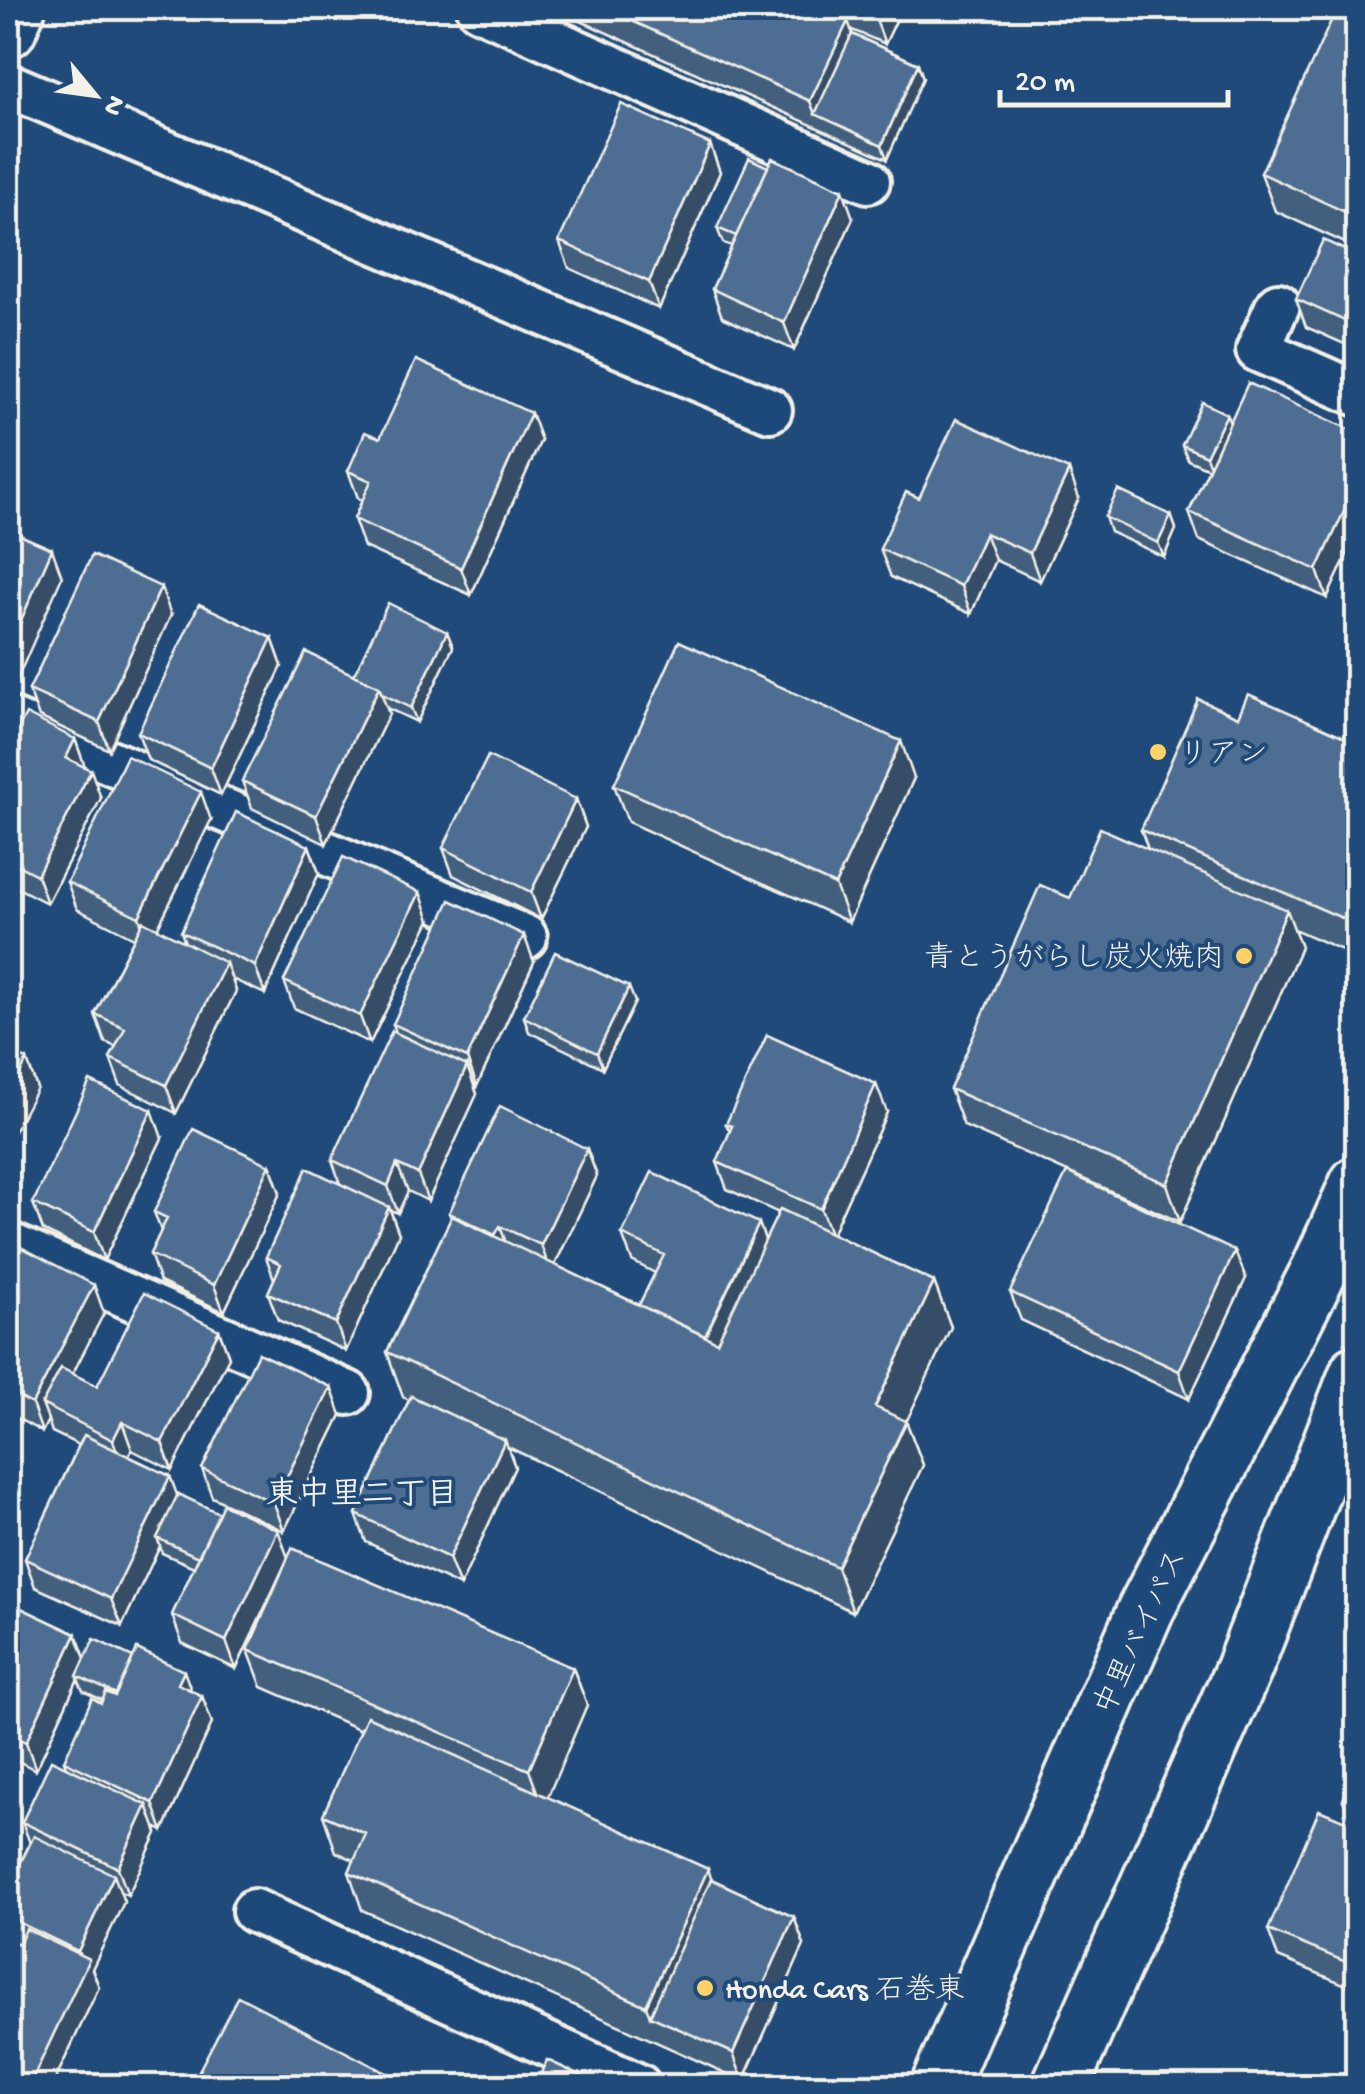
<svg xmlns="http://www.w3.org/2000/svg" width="1365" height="2094" font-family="'Gochi Hand','Klee One',sans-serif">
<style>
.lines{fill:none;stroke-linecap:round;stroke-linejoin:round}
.service-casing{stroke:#f4f1e8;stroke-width:50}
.minor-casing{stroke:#f4f1e8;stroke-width:62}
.tertiary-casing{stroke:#f4f1e8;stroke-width:62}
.service{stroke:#1f4a7a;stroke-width:42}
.minor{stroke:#1f4a7a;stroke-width:55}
.tertiary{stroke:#1f4a7a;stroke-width:55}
.wall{fill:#425f7e;stroke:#f4f1e8;stroke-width:2.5}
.shaded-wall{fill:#364d66;stroke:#f4f1e8;stroke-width:2.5}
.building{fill:#4d6e92;stroke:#f4f1e8;stroke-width:2.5}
.poi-dot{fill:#ffd166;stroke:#1f4a7a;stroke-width:4}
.labels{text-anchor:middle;stroke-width:8;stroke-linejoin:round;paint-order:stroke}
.poi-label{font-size:30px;fill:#f4f1e8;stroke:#1f4a7a;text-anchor:start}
.street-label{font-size:30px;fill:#f4f1e8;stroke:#1f4a7a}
.neighbourhood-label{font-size:32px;font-weight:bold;fill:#f4f1e8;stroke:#1f4a7a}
</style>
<rect width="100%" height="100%" fill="#1f4a7a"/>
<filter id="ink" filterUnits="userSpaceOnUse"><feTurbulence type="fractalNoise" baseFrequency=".01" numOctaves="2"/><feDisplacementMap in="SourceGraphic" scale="20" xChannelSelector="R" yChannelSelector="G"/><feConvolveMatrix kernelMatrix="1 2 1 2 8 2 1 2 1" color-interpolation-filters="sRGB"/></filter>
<g filter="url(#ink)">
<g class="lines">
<defs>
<path id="service" d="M479,8L868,181
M8,85L770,410
M1278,305L1258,350L1358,394
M8,719L525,937
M8,1244L348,1393
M254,1911L639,2086"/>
<path id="minor" d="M8,29L17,8"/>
<path id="tertiary" d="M939,2086L1145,1611L1320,1269L1358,1184
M1060,2086L1244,1668L1358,1373"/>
</defs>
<use href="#service" class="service-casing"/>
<use href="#minor" class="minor-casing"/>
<use href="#tertiary" class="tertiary-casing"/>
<use href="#service" class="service"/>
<use href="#minor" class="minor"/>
<use href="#tertiary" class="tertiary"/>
</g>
<path class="wall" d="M552,8H902L885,44L850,29L852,34L918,64L923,78L887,159Z
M1358,8V249L1275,211L1261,173Z
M710,144L720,172L659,309L569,268L559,241Z
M853,218L794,350L722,317L712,289L732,246L723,243L717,228Z
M1358,256V350L1306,327L1296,299Z
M1227,414L1230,423L1358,433V531L1327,598L1199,540L1189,512L1209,469L1188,460L1182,445Z
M380,438L541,440L471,595L364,547L354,519L362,500L358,498L348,471Z
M919,498H1079L1040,581L995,560L971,614L891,577L880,549Z
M1171,515L1176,529L1164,557L1110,532L1105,517Z
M171,615L109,750L39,717L29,690Z
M447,632L453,647L417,722L387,708L389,714L326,844L252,808L242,781L354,675Z
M272,638L282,666L221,795L148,760L138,733Z
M1238,717L1358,743V957L1294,929L1301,947L1180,1222L964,1126L950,1089L1070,898L1148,849L1141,830Z
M75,739L85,767L101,798L47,903L8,883V750Z
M914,778L849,922L628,822L614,785Z
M576,799L586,827L541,919L453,875L443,848Z
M211,820L157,929L185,942L181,932L309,846L319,873L265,994L232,979L236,991L176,1113L120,1085L110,1058L116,1047L105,1042L95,1014L134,938L77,909L67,882Z
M430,920L370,1043L294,1008L284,981Z
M534,962L477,1086L474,1084L477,1094L428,1201L408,1191L398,1213L390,1210L399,1234L346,1351L278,1320L268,1293L274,1279L266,1257L340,1183L332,1160L396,1033L393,1024Z
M635,1002L603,1068L529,1032L524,1017Z
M887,1112L832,1234L934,1282L951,1327L906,1421L923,1465L853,1612L508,1447L515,1467L460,1586L366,1542L356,1514L409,1400L403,1397L387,1352L451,1218L449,1213L587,1149L597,1176L555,1265L639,1305L655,1273L632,1261L622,1234L765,1240L779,1213L727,1189L717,1162L730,1132L726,1124Z
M162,1138L104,1260L43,1230L33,1203Z
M270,1165L280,1193L224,1312L160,1282L150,1254L161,1231L154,1212Z
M8,1262L104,1313L72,1374L97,1386L219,1330L229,1357L172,1470L132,1450L128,1456L170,1476L177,1497L288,1558L573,1668L587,1705L547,1797L711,1879L794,1917L804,1945L743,2081L362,1910L349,1872L354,1860L336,1852L323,1815L361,1730L262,1687L248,1650L286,1562L236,1669L182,1643L172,1615L194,1567L162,1553L160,1546L122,1626L35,1587L25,1559L79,1445L52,1432L48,1420L42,1432L8,1413Z
M1246,1278L1189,1399L1021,1320L1010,1292Z
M341,1415L284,1531L212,1497L202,1469Z
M8,1602L76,1634L85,1658L191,1691L202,1696L212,1723L163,1831L155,1827L157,1833L128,1895L120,1892L124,1902L92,1969L99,1987L52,2086H8V1888L30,1843L22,1822L66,1767L64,1761L102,1700L83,1691L78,1679L36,1770L8,1756Z
M1358,1770V1819L1349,1815L1343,1800Z
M1358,1826V1990L1278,1957L1268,1930Z"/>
<path class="shaded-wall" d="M879,8H902L885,44L875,17Z
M848,21L858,49L815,114L810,101Z
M918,64L923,78L887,159L882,145Z
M710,144L720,172L659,309L649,282Z
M843,190L853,218L794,350L784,323Z
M531,413L541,440L471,595L461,568Z
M1227,414L1232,429L1212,471L1206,456Z
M1069,470L1079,498L1040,581L1030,553Z
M1358,481V531L1327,598L1317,570Z
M1171,515L1176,529L1164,557L1158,543Z
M985,533L995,560L971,614L961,586Z
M52,549L62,577L8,700V650Z
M161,587L171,615L109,750L99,722Z
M447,632L453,647L417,722L411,708Z
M272,638L282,666L221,795L211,768Z
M379,687L389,714L326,844L316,816Z
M75,739L85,767L76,785L66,758Z
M901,741L914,778L849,922L835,885Z
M91,770L101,798L47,903L37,875Z
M201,792L211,820L149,945L139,917Z
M576,799L586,827L541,919L531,892Z
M309,846L319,873L265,994L255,966Z
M420,892L430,920L370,1043L360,1016Z
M1358,907V941L1351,922Z
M1287,910L1301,947L1180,1222L1167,1184Z
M524,935L534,962L477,1086L467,1058Z
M226,963L236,991L176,1113L166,1085Z
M629,987L635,1002L603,1068L597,1053Z
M27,1060L37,1088L8,1143V1097Z
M467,1066L477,1094L428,1201L418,1174Z
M876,1084L887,1112L831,1236L821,1209Z
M152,1110L162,1138L104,1260L94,1232Z
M587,1149L597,1176L551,1273L541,1245Z
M397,1164L408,1191L398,1213L388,1186Z
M270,1165L280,1193L224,1312L214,1285Z
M389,1207L399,1234L346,1351L336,1323Z
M759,1223L769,1251L715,1365L705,1337Z
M500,1226L510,1254L505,1262L495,1235Z
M1235,1251L1246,1278L1189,1399L1179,1371Z
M934,1282L951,1327L892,1452L875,1407Z
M94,1285L104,1313L54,1410L42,1404L48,1420L42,1432L32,1404Z
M219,1330L229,1357L172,1470L162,1442Z
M331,1387L341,1415L284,1531L274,1503Z
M906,1421L923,1465L853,1612L837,1567Z
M122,1422L132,1450L123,1468L113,1440Z
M505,1440L515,1467L460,1586L449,1558Z
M170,1476L180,1503L157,1538L160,1546L122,1626L111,1599Z
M278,1530L288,1558L236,1669L226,1641Z
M76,1634L86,1661L36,1770L26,1742Z
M573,1668L587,1705L543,1808L529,1770Z
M184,1671L194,1698L178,1684Z
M202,1696L212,1723L163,1831L153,1803Z
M147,1805L157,1833L128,1895L118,1868Z
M708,1869L721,1907L650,2016L646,2006Z
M114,1875L124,1902L92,1969L99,1987L52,2086H32L31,2082L84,1969L78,1951Z
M794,1917L804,1945L743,2081L733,2053Z
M388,2074L393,2086H382Z"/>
<path class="building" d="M603,8H817L848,21L810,101Z
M854,8H879L875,17Z
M1337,8H1358V218L1261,173Z
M852,34L918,64L882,145L815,114Z
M621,104L710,144L649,282L559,241Z
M749,158L768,167L736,236L717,228Z
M772,158L843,190L784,323L712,289Z
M1323,240L1358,256V327L1296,299Z
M416,360L531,413L461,568L354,519L371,481L348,471L365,432L380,438Z
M1248,383L1358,433V481L1317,570L1189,512Z
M1202,402L1227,414L1206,456L1182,445Z
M956,419L1069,470L1030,553L985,533L961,586L880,549L906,492L919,498Z
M1118,490L1171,515L1158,543L1105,517Z
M8,530L52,549L8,650Z
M92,555L161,587L99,722L29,690Z
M388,603L447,632L411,708L382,694L379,687L354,675Z
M199,604L272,638L211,768L138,733Z
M679,641L901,741L835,885L614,785Z
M306,652L379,687L316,816L242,781Z
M1248,694L1358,743V907L1351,922L1141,830L1198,699L1238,717Z
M26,714L75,739L66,758L91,770L37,875L8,860V750Z
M127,756L201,792L139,917L67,882Z
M488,756L576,799L531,892L443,848Z
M236,812L309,846L255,966L181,932Z
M1100,828L1287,910L1167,1184L950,1089L1040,885L1070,898Z
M343,857L420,892L360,1016L284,981Z
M450,900L524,935L467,1058L393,1024Z
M143,921L226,963L166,1085L110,1058L125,1028L95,1014Z
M555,952L629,987L597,1053L524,1017Z
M392,1031L467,1066L418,1174L397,1164L388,1186L332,1160Z
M767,1035L876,1084L821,1209L717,1162L732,1126L726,1124Z
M8,1050L27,1060L8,1097Z
M90,1081L152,1110L94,1232L33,1203Z
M500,1106L587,1149L541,1245L500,1226L495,1235L449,1213Z
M193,1129L270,1165L214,1285L150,1254L167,1218L154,1212Z
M307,1168L389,1207L336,1323L268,1293L281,1264L266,1257Z
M652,1172L759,1223L705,1336L639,1305L664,1255L622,1234Z
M1067,1172L1235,1251L1179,1371L1010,1292Z
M780,1209L934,1282L875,1407L906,1421L837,1567L387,1352L452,1216L717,1342Z
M17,1245L94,1285L32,1404L8,1391V1262Z
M144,1293L219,1330L162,1442L122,1422L113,1440L42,1404L61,1368L97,1386Z
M258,1353L331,1387L274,1503L202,1469Z
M411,1396L505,1440L449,1558L356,1514Z
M84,1435L170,1476L111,1599L25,1559Z
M178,1494L219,1513L198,1557L157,1538Z
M223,1504L278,1530L226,1641L172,1615Z
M292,1548L573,1668L529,1770L248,1650Z
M8,1602L76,1634L26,1742L8,1733Z
M94,1639L133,1657L116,1694L77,1676Z
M137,1649L184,1671L178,1684L202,1696L153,1803L64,1761L92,1698L101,1703L106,1692L115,1696Z
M367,1716L708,1869L646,2006L349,1872L366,1834L323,1815Z
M51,1760L147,1805L118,1868L22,1822Z
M1358,1770V1807L1343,1800Z
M1319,1810L1358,1826V1967L1268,1930Z
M34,1836L114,1875L78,1951L8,1917V1888Z
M711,1879L794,1917L733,2053L650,2016Z
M26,1929L89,1959L31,2082L8,2071V1939L19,1944Z
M238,1996L388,2074L382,2086H191Z
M547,2060L603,2086H535Z"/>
</g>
<g class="poi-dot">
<circle cx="1158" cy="752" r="10"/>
<circle cx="1244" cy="956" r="10"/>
<circle cx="705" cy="1988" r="10"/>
</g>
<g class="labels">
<g class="poi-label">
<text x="1178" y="762">リアン</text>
<text x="1224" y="966" text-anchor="end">青とうがらし炭火焼肉</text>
<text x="725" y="1998">Honda Cars 石巻東</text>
</g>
<g class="street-label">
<text transform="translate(1139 1631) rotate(-65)" y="10">中里バイパス</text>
</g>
<g class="neighbourhood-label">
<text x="362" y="1503">東中里二丁目</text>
</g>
</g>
<rect width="1365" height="2094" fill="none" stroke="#1f4a7a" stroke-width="40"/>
<rect x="20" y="20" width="1325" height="2054" fill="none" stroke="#f4f1e8" stroke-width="4" filter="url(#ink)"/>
<g transform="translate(95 95) rotate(119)" stroke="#1f4a7a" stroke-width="8" paint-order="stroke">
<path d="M0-8L18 38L0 25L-18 38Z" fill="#f4f1e8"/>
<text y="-15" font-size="28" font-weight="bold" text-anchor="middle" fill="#f4f1e8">N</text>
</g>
<path d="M1000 90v15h228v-15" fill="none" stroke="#f4f1e8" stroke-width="5"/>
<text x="1015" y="90" font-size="30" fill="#f4f1e8" stroke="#1f4a7a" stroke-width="8" paint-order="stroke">20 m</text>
</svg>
